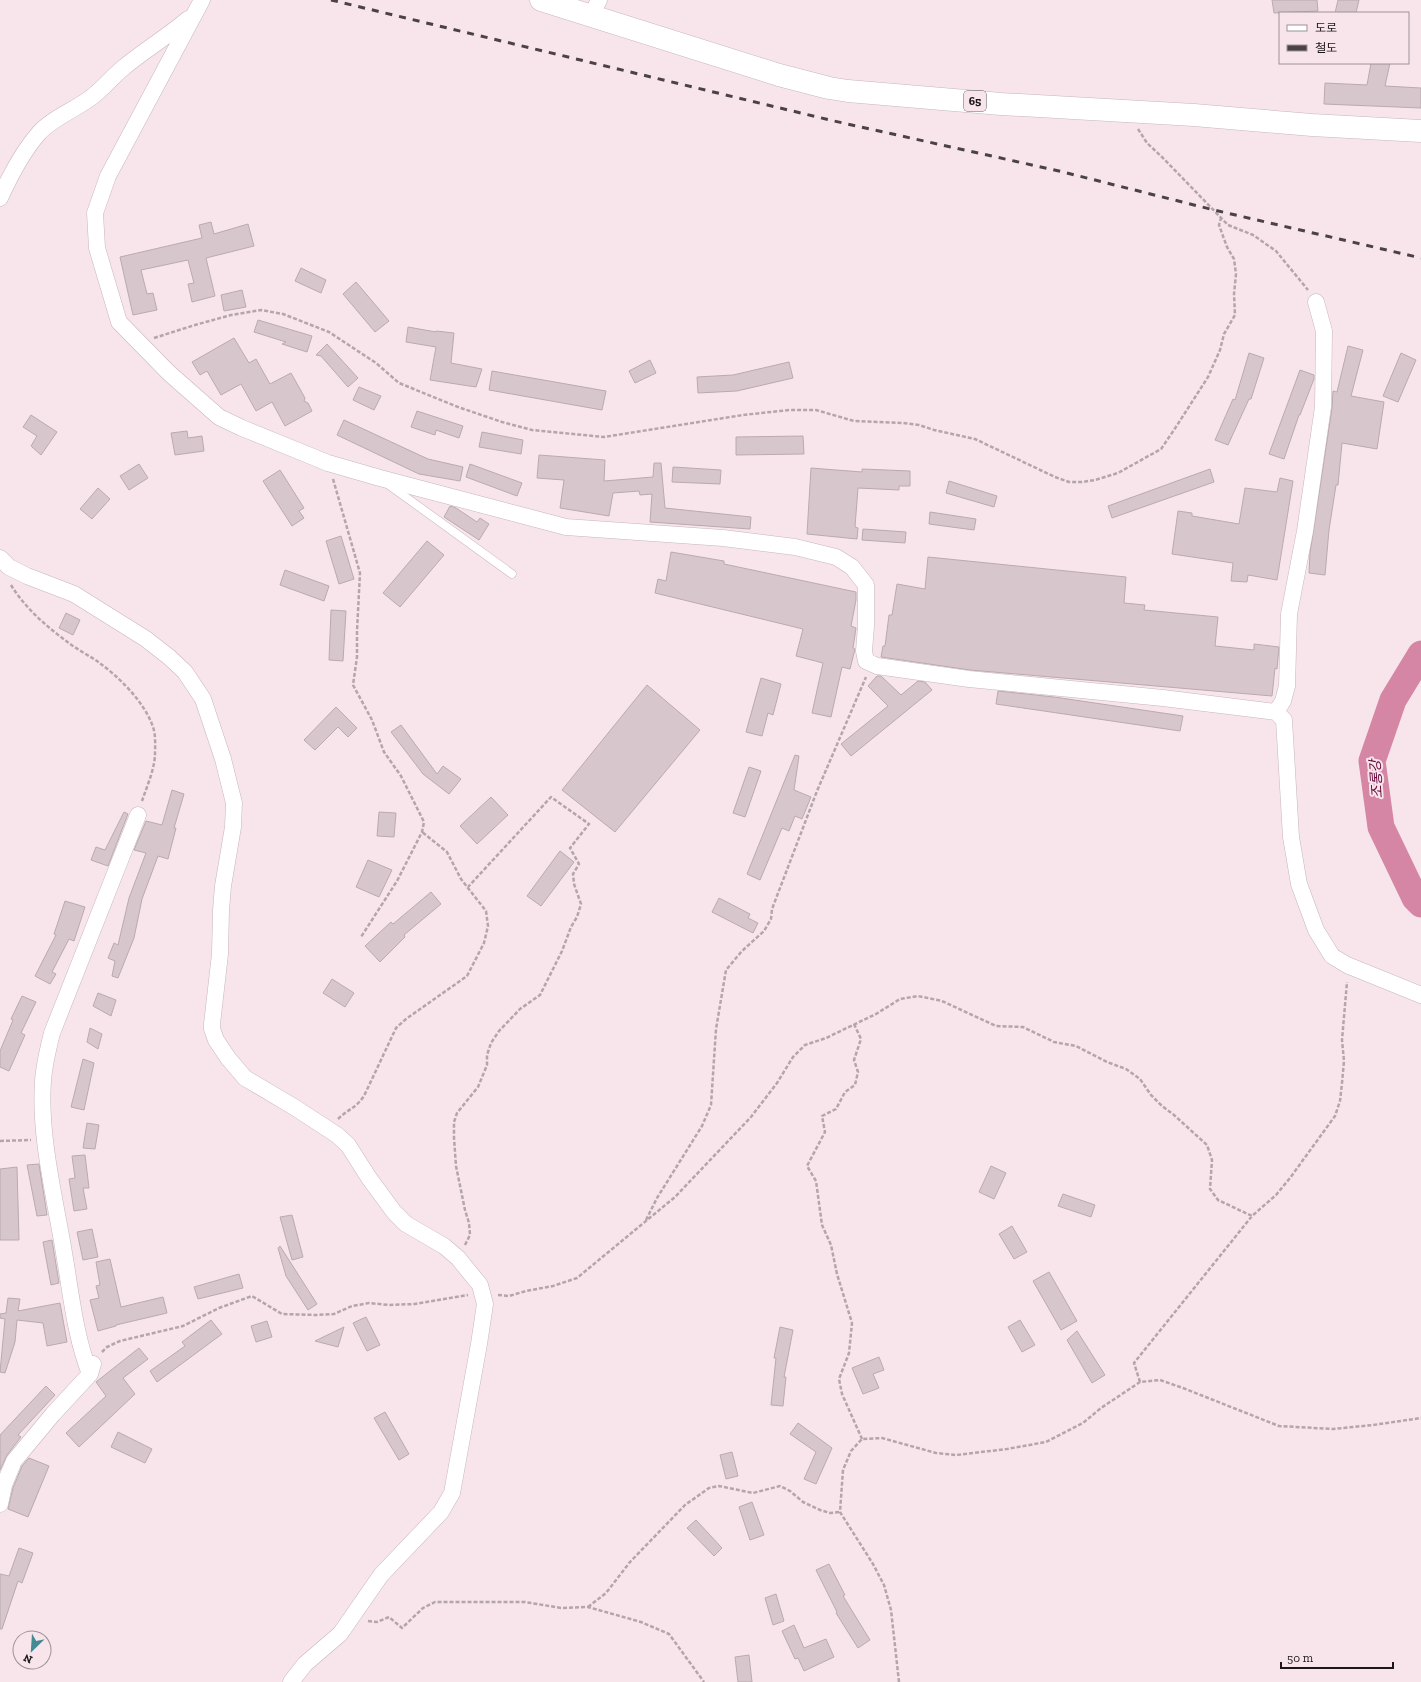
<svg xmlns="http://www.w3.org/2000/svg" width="1421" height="1682" font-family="'Zilla Slab','Noto Sans KR',serif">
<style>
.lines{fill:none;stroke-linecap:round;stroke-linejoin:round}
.river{stroke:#d486a4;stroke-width:27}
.building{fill:#d7c6cc;stroke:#baaaaf}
.lane-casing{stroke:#c7b6bc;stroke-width:9}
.street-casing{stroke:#c7b6bc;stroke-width:17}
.primary-casing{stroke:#c7b6bc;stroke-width:23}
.path{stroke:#b4a5aa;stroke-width:2.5;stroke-dasharray:4 2;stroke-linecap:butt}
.lane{stroke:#fff;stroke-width:8}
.street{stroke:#fff;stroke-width:16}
.primary{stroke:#fff;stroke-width:22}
.rail{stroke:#4b4245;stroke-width:3;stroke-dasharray:7 7;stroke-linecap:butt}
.labels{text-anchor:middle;stroke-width:4;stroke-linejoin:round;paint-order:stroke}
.shield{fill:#f7e5eb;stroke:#5e5457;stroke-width:1}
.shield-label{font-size:12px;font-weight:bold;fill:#1c1618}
.water-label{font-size:14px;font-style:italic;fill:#65043a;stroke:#f7e5eb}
</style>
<rect width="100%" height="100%" fill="#f7e5eb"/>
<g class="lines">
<path class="river" d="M1421,654L1393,700L1372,761L1381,827L1415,898L1421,904"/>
</g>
<path class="building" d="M1272,0H1317L1318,11L1274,13Z
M1338,0H1359L1356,13H1335Z
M1371,63H1390L1385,86L1421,88V108L1324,104L1325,83L1367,85Z
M211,222L214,234L248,224L254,246L206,258L215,296L192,302L188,284L194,283L188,260L141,270L147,294L153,293L157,310L133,315L120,257L202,238L199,225Z
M301,268L326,280L321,293L295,281Z
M356,282L389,321L375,332L343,294Z
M242,290L246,307L224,311L221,295Z
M258,320L312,336L307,352L282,344L286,342L254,332Z
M408,327L436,332V331L454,333L451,363L482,369L476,387L430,380L436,347L406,342Z
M234,338L249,363L256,359L270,384L291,373L305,398L304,401L308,403L312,411L285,426L272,402L256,411L241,384L221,395L207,371L200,375L192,362Z
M327,344L358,378L348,387L321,356L316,355Z
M1348,346L1363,350L1351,396L1384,402L1377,449L1342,443L1338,485H1336L1329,530L1325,575L1309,573L1310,553L1332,408L1333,391L1337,392Z
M1249,353L1264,358L1251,399H1249L1228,445L1215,440L1233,399L1235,400Z
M1401,353L1416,360L1398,402L1383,396Z
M650,360L656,373L635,383L629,371Z
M789,362L793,378L737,391L698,393L697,377L733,375Z
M1300,370L1314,375V379L1300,415H1299L1284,459L1269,454Z
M492,371L606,391L602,410L489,390Z
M359,387L381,396L374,410L353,400Z
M417,411L463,426L459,438L436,430L435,435L411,427Z
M31,415L57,432L41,455L31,446L37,436L23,427Z
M344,420L428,459L463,467L460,481L419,474L337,435Z
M187,431L188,438L202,436L204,451L175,455L171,433Z
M482,432L523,440L521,454L479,447Z
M803,436L804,454L736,455V437Z
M539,455L605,460L604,481L653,477L654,463H661L665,508L751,517L750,529L650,522L652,494L640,495L639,491L613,493L609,516L560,508L564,480L537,478Z
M139,464L148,478L129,490L120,476Z
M470,464L522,483L517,496L466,477Z
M673,467L721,470L720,484L672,482Z
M811,468L862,472V469L910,471V486H899V490L858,488L855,527L858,528L857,539L807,534Z
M1210,469L1214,482L1112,518L1108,506Z
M280,470L304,508L299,511L304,518L292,526L263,481Z
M1280,478L1293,481L1277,580L1248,575L1247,582L1231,581L1233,563L1172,554L1178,511L1192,513V516L1239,524L1245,488L1277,492Z
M949,481L997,496L994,507L946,493Z
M98,488L110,499L92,519L80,509Z
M450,506L456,508L477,522L480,518L489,524L479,540L444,517Z
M930,512L976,519L974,530L929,524Z
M863,529L906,532L905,543L862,540Z
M341,536L354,579L339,584L326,541Z
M427,541L444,555L400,607L383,593Z
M671,552L724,561V564L856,592V600L851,626L856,628L853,648L855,649L850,669L842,667L831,717L812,713L823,663L796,656L803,629L655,593L658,579L666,581Z
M928,557L1126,577L1124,603L1145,605L1144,610L1218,617L1215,646L1254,650V644L1279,647L1277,669L1275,668L1272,696L970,670L881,657L883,646H885L889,615H892L897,584L925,589Z
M285,570L329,586L324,601L280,585Z
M331,610L346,611L343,661L329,660Z
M66,613L80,620L73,635L59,628Z
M877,676H881L901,695L918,681L925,682L932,690L851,756L841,744L888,706L868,686Z
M761,678L781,684L773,715L768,713L762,736L746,732Z
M647,685L700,730L615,832L562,790Z
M998,691L1054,697L1183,716L1180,731L996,704Z
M336,707L357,728L348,737L338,727L315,750L304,740Z
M401,725L437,774L443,766L461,779L449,794L423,774L391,732Z
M795,755L799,756L794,790L811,797L802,819L795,816L789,831L782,828L760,880L747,874Z
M749,767L761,771L745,817L733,813Z
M172,790L184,794L174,828H176L168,859L158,856L142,899L134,938L118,978L112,976L115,961L108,958L114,943L118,945L129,898L146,853L134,850L146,821L162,825Z
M491,797L508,815L477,844L460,826Z
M124,812L128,814L108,866L91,860L96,847L105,850Z
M379,812L396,813L394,837L377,836Z
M560,851L574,862L541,906L527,896Z
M368,860L392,870L379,897L356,887Z
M431,892L441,904L404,935L405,937L380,962L365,946L391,922L393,924Z
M719,898L750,914L748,918L758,923L753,933L712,912Z
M65,901L85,907L74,941L69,939L52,972L56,974L50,984L35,976L56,935L54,934Z
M332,979L354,993L345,1007L323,993Z
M98,993L116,1000L111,1016L93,1006Z
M22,996L36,1002L21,1033L25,1035L9,1071L0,1067V1051L13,1020L11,1019Z
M90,1028L102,1034L98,1049L87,1042Z
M83,1059L94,1063L84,1110L71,1107Z
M87,1123L99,1125L95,1149L83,1148Z
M85,1155L89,1188H83L87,1209L74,1211L69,1179L75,1178L72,1156Z
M39,1164L47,1215L37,1216L27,1165Z
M991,1166L1006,1173L994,1199L979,1192Z
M17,1167L19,1240H0V1169Z
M1063,1194L1095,1205L1091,1217L1058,1206Z
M292,1215L303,1257L292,1260L280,1217Z
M1012,1226L1027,1252L1014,1259L999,1234Z
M92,1229L98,1257L83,1260L77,1232Z
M52,1240L59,1283L51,1285L43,1242Z
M280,1246L317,1304L308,1310L286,1276L278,1248Z
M110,1259L121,1307L163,1297L167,1313L116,1325V1326L98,1331L90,1300L99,1298L96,1286L100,1285L96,1262Z
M1049,1272L1077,1321L1061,1330L1033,1281Z
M239,1274L243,1288L198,1299L194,1287Z
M8,1298L20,1299L18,1311L60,1303L67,1342L47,1346L43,1323L17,1320L15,1342L5,1373L0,1372L5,1319L0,1318V1314L6,1313Z
M366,1317L380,1345L367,1351L353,1323Z
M211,1320L222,1334L157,1382L150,1371L185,1346L182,1342Z
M1020,1320L1035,1345L1022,1352L1008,1327Z
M267,1321L272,1337L256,1342L251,1326Z
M344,1327L338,1347L315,1341Z
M780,1327L793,1330L784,1377H786L783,1406L771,1405L776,1358H774Z
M1077,1331L1105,1375L1092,1383L1067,1340Z
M139,1348L148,1359L123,1378L135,1394L79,1447L66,1433L106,1396L96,1382Z
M879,1357L884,1370L873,1374L879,1388L863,1394L852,1368Z
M46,1386L55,1395L18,1435L21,1437L7,1455L0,1470V1435Z
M385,1412L409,1454L399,1460L374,1418Z
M798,1423L832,1448L816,1484L804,1479L816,1452L790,1434Z
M118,1432L152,1449L145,1463L111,1447Z
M732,1452L738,1476L726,1479L720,1455Z
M29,1458L49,1466L28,1517L8,1509L13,1488L22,1466Z
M752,1502L764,1535L750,1540L739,1507Z
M696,1520L722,1548L714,1556L687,1528Z
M19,1548L33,1553L22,1583L18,1581L2,1629H0V1574L9,1576Z
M829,1564L845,1595L843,1596L870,1640L858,1648L836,1613L837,1612L816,1570Z
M776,1594L784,1621L773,1625L765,1598Z
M794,1625L804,1648L826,1639L834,1657L804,1671L798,1658L795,1659L782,1631Z
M749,1655L752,1682H738L735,1657Z"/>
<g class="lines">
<defs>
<path id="lane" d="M389,485L512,574"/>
<path id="street" d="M202,0L108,176L95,213L97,248L119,322L169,373L219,417L242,428L328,463L380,478L566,527L723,538L795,547L836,557L852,567L866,585V626L864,651L866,661L877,666L969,679L1163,698L1276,712L1284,720L1291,837L1299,884L1316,930L1332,956L1347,965L1421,995
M591,16L599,0
M0,198C10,176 22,152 39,133C51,119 74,110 89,99C101,91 111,78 123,68C143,51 167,37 188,19
M0,558L9,567L27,576L74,594L146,639L169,657L185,672L203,699L223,759L234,803L233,827L223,886L221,910L220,954L212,1024V1029L216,1040L228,1058L245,1078L294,1107L337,1135L348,1145L369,1178L394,1212L406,1224L444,1246L458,1258L480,1285L485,1304L479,1344L452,1493L441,1512L381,1575L340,1634L305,1664L291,1682
M1276,712L1283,701L1287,686L1289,614L1305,531L1323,407L1324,331L1316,302
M90,1374C75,1336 71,1293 64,1253C55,1198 39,1136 43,1081C44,1065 48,1049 52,1033L138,815
M0,1504L4,1485L14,1461L53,1414L90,1374L93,1364"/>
<path id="primary" d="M541,0L779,75L829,88L848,91L1001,104L1194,115L1312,125L1421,131"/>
</defs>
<use href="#lane" class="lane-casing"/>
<use href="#street" class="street-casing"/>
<use href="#primary" class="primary-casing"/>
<path class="path" d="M1138,129L1147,143L1163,158L1228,225L1253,235L1276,251L1308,290
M154,338L195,325L231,315L261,310L283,314L329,332L376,363L399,383L458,407L502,422L532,430L604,437L743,415L789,410H816L854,421L903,423L919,425L934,430L975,439L1055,477L1069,482H1082L1095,480L1118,473L1161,449L1174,430L1208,377L1220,350L1224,334L1235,315L1234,294L1236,274L1234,259L1227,247L1219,225L1221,218
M333,479L360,573L357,631V657L353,685L372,720L384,752L401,776L424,822L422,832L397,881L361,937
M11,585C25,608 48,628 69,643C78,650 88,655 97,661C119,677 144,701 153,727C156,735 155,747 155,755C154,771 147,786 142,801
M854,1024L861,1039L854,1060L858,1072L855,1085L845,1092L836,1109L822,1116L825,1132L807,1166L816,1181L822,1225L831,1245L837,1274L852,1323L849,1353L839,1379L842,1394L862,1439
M338,1119C348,1109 355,1109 364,1096L396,1028L406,1019L467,976L484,943L488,926L486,911L461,879L447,852L422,832
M0,1141L31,1140
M646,1220L657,1198L702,1126L711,1105L716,1029L726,970L742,951L764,931L771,919L772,909L817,791L866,677
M465,1245L470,1235L469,1223L465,1210L456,1166L454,1138V1122L457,1113L478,1087L487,1065V1055L491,1043L499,1031L520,1009L540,995L562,951L571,927L577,917L581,904L574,884L573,874L579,864L570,848L589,824L551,797L468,887
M498,1295L509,1296L526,1291L553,1286L577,1278L675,1197L751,1117L777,1083L793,1057L805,1045L826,1038L876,1014L900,999L918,996L942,1001L996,1026L1023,1027L1054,1042L1076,1046L1107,1062L1126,1069L1140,1079L1151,1095L1162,1106L1174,1115L1207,1145L1212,1160L1210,1189L1218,1200L1252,1216
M102,1352L107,1347L120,1341L183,1326L219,1308L252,1296L282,1314L317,1315L334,1314L352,1306L369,1303L389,1305L415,1304L468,1295
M1140,1382L1134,1363L1252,1216L1276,1195L1290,1178L1335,1116L1340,1101L1342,1083L1344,1061L1342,1040L1347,982
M588,1607L606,1593L630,1562L685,1505L709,1488L719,1486L753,1493L780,1486L790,1491L803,1502L820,1510L830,1513L840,1512
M368,1621L377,1622L389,1617L402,1628L423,1608L435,1602H525L561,1608L588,1607L641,1622L669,1634L704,1682
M899,1682L891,1610L884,1585L873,1564L840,1512L843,1470L851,1451L862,1439L882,1438L936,1453L956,1455L1007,1449L1046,1442L1083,1423L1101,1408L1140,1382L1160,1380L1183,1388L1279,1426L1333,1429L1373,1425L1421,1418"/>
<use href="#lane" class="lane"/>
<use href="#street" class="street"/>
<use href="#primary" class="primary"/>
<path class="rail" d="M331,0L834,121L1059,171L1214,210L1421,258"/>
</g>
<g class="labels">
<rect class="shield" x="964" y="91" width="22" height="20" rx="3"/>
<g class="shield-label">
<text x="975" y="105">65</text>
</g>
<g class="water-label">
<text transform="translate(1376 779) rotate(-94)" y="5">조롱강</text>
</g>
</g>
<rect x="1279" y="12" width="130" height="52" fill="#f7e5eb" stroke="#9f9297"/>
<rect x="1287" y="25" width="20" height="6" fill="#ffffff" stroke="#9f9297"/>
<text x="1315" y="32" font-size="12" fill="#1c1618">도로</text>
<rect x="1287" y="45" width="20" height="6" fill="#4b4245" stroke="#9f9297"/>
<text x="1315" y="52" font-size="12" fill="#1c1618">철도</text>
<g transform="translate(32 1650) rotate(205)"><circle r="19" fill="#f7e5eb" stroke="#9f9297"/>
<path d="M0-3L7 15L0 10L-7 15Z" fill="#438a92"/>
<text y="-6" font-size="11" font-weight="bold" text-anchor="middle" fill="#1c1618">N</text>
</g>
<path d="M1281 1662v6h112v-6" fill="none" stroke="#1c1618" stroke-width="2"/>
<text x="1287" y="1662" font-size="12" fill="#1c1618" stroke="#f7e5eb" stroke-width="3" paint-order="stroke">50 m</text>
</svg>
